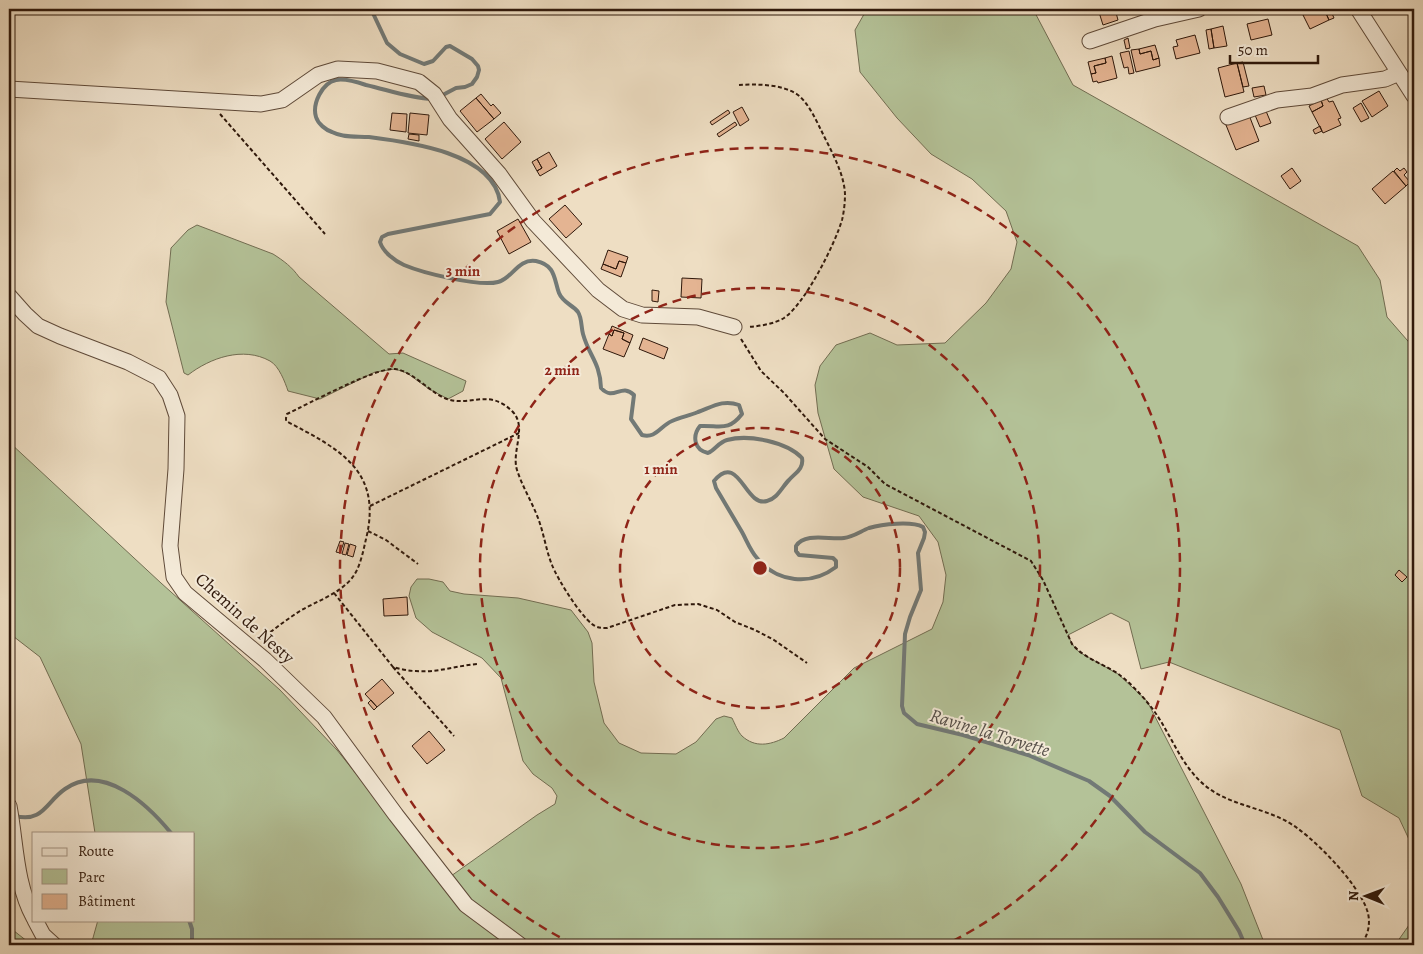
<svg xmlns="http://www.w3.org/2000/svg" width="1423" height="954" font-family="Alegreya,serif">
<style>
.green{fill:#b4c298;stroke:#726d52}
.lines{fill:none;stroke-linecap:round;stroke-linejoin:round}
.stream{stroke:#727976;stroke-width:4}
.building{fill:#e4b492;stroke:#2f180b}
.minor-casing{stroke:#5f4a39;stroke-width:17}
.path{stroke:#2f180b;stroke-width:2;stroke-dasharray:4 2.5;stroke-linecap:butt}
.minor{stroke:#f4ead8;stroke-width:15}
.ring{fill:none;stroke:#8f2418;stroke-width:2.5;stroke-dasharray:9 6}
.labels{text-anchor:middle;stroke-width:4;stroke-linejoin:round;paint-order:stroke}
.street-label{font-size:18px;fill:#2f180b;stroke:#f4ead8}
.water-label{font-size:19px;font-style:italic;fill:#56504a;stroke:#f4ead8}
.centre{fill:#8f2418;stroke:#f4ead8;stroke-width:2.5}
.ring-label{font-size:15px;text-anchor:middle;font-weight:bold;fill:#8f2418;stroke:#f4ead8;stroke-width:4;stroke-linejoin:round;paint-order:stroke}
</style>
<rect width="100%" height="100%" fill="#eedec3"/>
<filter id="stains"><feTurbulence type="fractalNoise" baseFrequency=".004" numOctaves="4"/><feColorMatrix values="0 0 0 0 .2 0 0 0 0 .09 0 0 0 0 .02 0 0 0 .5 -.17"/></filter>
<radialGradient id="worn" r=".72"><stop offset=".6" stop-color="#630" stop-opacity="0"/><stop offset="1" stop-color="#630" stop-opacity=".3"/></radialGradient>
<path class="green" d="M867,9H1033L1073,85L1358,246L1380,280L1387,317L1414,348V850L1399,818L1362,796L1340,730L1169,662L1141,669L1129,622L1111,613L1068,635L1072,644L1079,652L1118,674L1147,701L1241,884L1265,945H91L98,920H194V833H95L81,744L40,657L9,633V442L161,583L280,690L337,750L435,872L451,876L537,815L555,804L557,796L552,788L533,774L523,761L501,678L482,658L432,632L416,618L409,596L411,587L417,579H429L443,582L450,591L464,594L518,598L571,610L588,632L592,643L594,682L604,723L619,743L641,753L676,754L696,742L716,719L724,716L732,718C735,724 738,732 742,736C755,748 770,745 784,738L854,668L932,629L943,602L946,575L938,542L919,516L863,497L834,469L818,413L815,385L820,366L836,345L870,333L897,345L945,343L986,303L1011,269L1017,242L1006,211L972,179L931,154L897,118L860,72L855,30Z
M197,225L273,254C284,261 292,267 299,277L389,354L403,353L466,381L463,391L448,399L429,389L407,373L395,369L375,372L320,399L288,391C285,382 279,366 270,361C243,346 210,358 188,375L184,373L166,302L171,248L188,230Z
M1414,918V945H1395Z
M9,927L32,945H9Z"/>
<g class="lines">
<path class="stream" d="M371,9L387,43L400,54L424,64L433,61L446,47L450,46L472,59L478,66L479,70L477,77L472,84L465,87L456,88L439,97
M432,99C410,98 388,90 366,85C357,82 345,78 336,80C322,83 312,104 316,117C318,124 326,130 332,132C343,138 357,136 369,137C409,142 494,153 500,202L490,214L388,234L382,237L380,242C383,252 395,261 404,265C423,273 479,287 498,282C512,279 518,258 536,261C556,265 554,280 559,293C563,303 573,305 578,312C582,318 581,327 583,334C589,356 600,362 601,388C614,402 621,382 634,395L631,419L642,435C656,439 660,426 672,421C680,417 689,416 698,412C712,407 723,399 739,405L742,414C728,432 720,425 700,426C692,436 694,450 708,453C715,450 719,442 727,440C749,434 787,442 802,458C804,469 795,473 789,480C782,487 777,499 767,501C745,508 739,451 714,481L716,488C725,503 733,517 742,532C747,541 750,550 757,558C777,583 811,586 836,567V561L833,558L799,555L796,551V546C805,532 830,540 844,538C853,537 861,531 869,528C882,524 912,521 923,527L925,532L924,538L918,553L921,590L910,617L905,634L902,706L904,713L917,724L963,735L1028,755L1089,781L1110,796L1145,832L1200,873L1218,897L1239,931L1245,945
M15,816C43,823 46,802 65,789C103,762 148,805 171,833
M189,920L192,929V945"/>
</g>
<path class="building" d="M1098,9H1115L1118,20L1103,25Z
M1305,9H1324L1329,20L1310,29L1301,11Z
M1324,9H1330L1334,18L1329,20Z
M1268,19L1272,35L1251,40L1247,24Z
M1223,26L1227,46L1214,48L1211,29Z
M1211,29L1214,48L1209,49L1206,30Z
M1195,35L1200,53L1176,59L1173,47L1178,46L1176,40Z
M1128,38L1130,48L1126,49L1124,40Z
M1155,45L1159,58L1153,60L1151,51L1140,54L1139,49Z
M1139,49L1140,54L1151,51L1153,60L1159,58L1160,66L1136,72L1131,50Z
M1129,51L1134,73L1129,74L1128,67L1124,68L1120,53Z
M1112,56L1117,78L1098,83L1097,81L1093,82L1091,74L1096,73L1094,66L1106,63L1105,58Z
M1105,58L1106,63L1094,66L1096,73L1091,74L1088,62Z
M1243,62L1249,86L1243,87L1237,63Z
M1237,63L1244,92L1225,97L1218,68Z
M1264,86L1266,95L1254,97L1252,88Z
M1379,91L1388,106L1372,117L1362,101Z
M481,94L491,106L493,104L501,113L494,119L476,98Z
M1326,97L1329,102L1333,101L1341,118L1338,119L1341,125L1323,133L1312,112L1323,106L1321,100Z
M476,98L494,119L477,132L460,111Z
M1321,100L1323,106L1312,112L1309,106Z
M1361,103L1369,118L1361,122L1353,108Z
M742,107L749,120L740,126L733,112Z
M728,110L730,113L712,125L710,122Z
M1266,111L1271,123L1260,127L1255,115Z
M392,113L407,114L406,132L390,130Z
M410,113L429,115L427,135L408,133Z
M1249,115L1259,141L1236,150L1226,125Z
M504,122L521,142L502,159L485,139Z
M735,122L737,125L719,137L717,134Z
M1320,126L1322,131L1315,134L1313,130Z
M409,134L419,135V141L408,139Z
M549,152L557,166L540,176L537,171L542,168L537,159Z
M537,159L542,168L537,171L532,162Z
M1292,168L1301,181L1290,189L1281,176Z
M1397,168L1400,171L1404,168L1407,172L1404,175L1410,182L1406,186L1394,171Z
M1393,171L1406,186L1385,204L1372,189Z
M565,205L582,224L566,238L549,219Z
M518,219L531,242L509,254L497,231Z
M608,250L628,257L626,263L619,261L616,269L603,264Z
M619,261L626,263L621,277L601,269L603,264L616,269Z
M682,278L702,279L701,298L681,297Z
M652,290L659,291L658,302L652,301Z
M612,326L633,335L630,343L622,339L624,333L614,330L612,336L609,334Z
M614,330L624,333L622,339L630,343L624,357L603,349L609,334L612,336Z
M643,338L668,348L664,359L639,349Z
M340,541L344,542L340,553L336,552Z
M345,543L349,544L346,555L342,554Z
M350,544L356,546L353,557L347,555Z
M1399,570L1407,577L1402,582L1395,575Z
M407,597L408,615L384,616L383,599Z
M382,679L394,693L377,707L365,694Z
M371,700L377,707L374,710L368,703Z
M429,731L445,750L427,764L412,746Z"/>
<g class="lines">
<defs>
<path id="minor" d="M1358,9L1414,96
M1090,41L1155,19L1199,9
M9,89L261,104L282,100L318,75L338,69L377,71L419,82L434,94L450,119L499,174L533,221L598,290L623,309L642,315L698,317L734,327
M1228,117L1277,100L1312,96L1342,85L1385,79L1399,73
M9,296L25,314L38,326L60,336L128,362L159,378L170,395L177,416L176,469L170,546L174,577L185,593L265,660L324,717L396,815L466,905L520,945
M9,806C16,843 15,883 34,918
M35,920L43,935L54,945"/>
</defs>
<use href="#minor" class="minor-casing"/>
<path class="path" d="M739,85C757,84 779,84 795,93C807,100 815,118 821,130C830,149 844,172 845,194C845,202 844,212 842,220C835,244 805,304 784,318C774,324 760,326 748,327
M220,114L325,234
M741,339L761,371L784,393L825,439L868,467L885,484L1031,561L1043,580L1072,644C1084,658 1101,663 1117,673C1127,680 1139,692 1147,702C1168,726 1177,759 1200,781C1223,804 1258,806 1286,821C1311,834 1358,883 1367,910C1371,921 1369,936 1360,945
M370,506L519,433
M368,531L386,540L418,564
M334,593L393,667C400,669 408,671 416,671C438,673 458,665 479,664
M260,640C273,630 286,620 300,611C317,601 339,594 352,578C360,568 363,552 366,539C383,470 339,449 286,421V418L287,414C308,404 376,367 395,369C413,371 430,393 447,399C471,407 488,388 512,411C528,427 511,451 517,470C522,486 532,502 538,518C544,534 546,550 552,565C558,580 580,615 592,624C597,628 601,628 607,628L675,605L698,604L717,610L735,622L755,630L774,640L807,663
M393,667L454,736"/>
<use href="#minor" class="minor"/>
</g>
<g class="ring">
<circle cx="760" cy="568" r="140"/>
<circle cx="760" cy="568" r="280"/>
<path d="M573 944A420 420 0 1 1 947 944"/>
</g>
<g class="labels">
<g class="street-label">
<text transform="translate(245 618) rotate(42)" y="6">Chemin de Nesty</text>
</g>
<g class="water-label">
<text transform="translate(990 732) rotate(17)" y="7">Ravine la Torvette</text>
</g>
</g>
<circle cx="760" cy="568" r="8" class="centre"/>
<g class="ring-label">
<text x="463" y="276">3 min</text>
<text x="562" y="375">2 min</text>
<text x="661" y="474">1 min</text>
</g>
<rect width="1423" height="954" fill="none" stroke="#eedec3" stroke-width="30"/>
<rect x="10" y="10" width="1403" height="934" fill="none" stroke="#2f180b" stroke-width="2.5"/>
<rect x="15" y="15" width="1393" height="924" fill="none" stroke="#2f180b"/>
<rect x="32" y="832" width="162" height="90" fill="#f4ead8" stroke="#a59686"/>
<rect x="42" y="848" width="25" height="8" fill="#f4ead8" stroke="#a59686"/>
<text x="78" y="856" font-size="15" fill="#2f180b">Route</text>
<rect x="42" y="869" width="25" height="15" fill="#b4c298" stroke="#a59686"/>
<text x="78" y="882" font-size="15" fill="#2f180b">Parc</text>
<rect x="42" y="894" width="25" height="15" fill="#e4b492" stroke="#a59686"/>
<text x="78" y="906" font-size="15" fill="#2f180b">Bâtiment</text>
<g transform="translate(1366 896) rotate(271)" stroke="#f4ead8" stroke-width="4" paint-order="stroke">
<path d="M0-4L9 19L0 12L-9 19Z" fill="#2f180b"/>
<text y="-8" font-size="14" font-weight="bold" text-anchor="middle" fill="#2f180b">N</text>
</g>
<path d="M1230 55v8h88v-8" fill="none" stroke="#2f180b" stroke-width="2.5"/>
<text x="1238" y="55" font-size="15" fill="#2f180b" stroke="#f4ead8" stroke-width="4" paint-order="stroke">50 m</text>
<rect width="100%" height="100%" filter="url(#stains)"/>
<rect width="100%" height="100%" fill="url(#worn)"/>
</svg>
